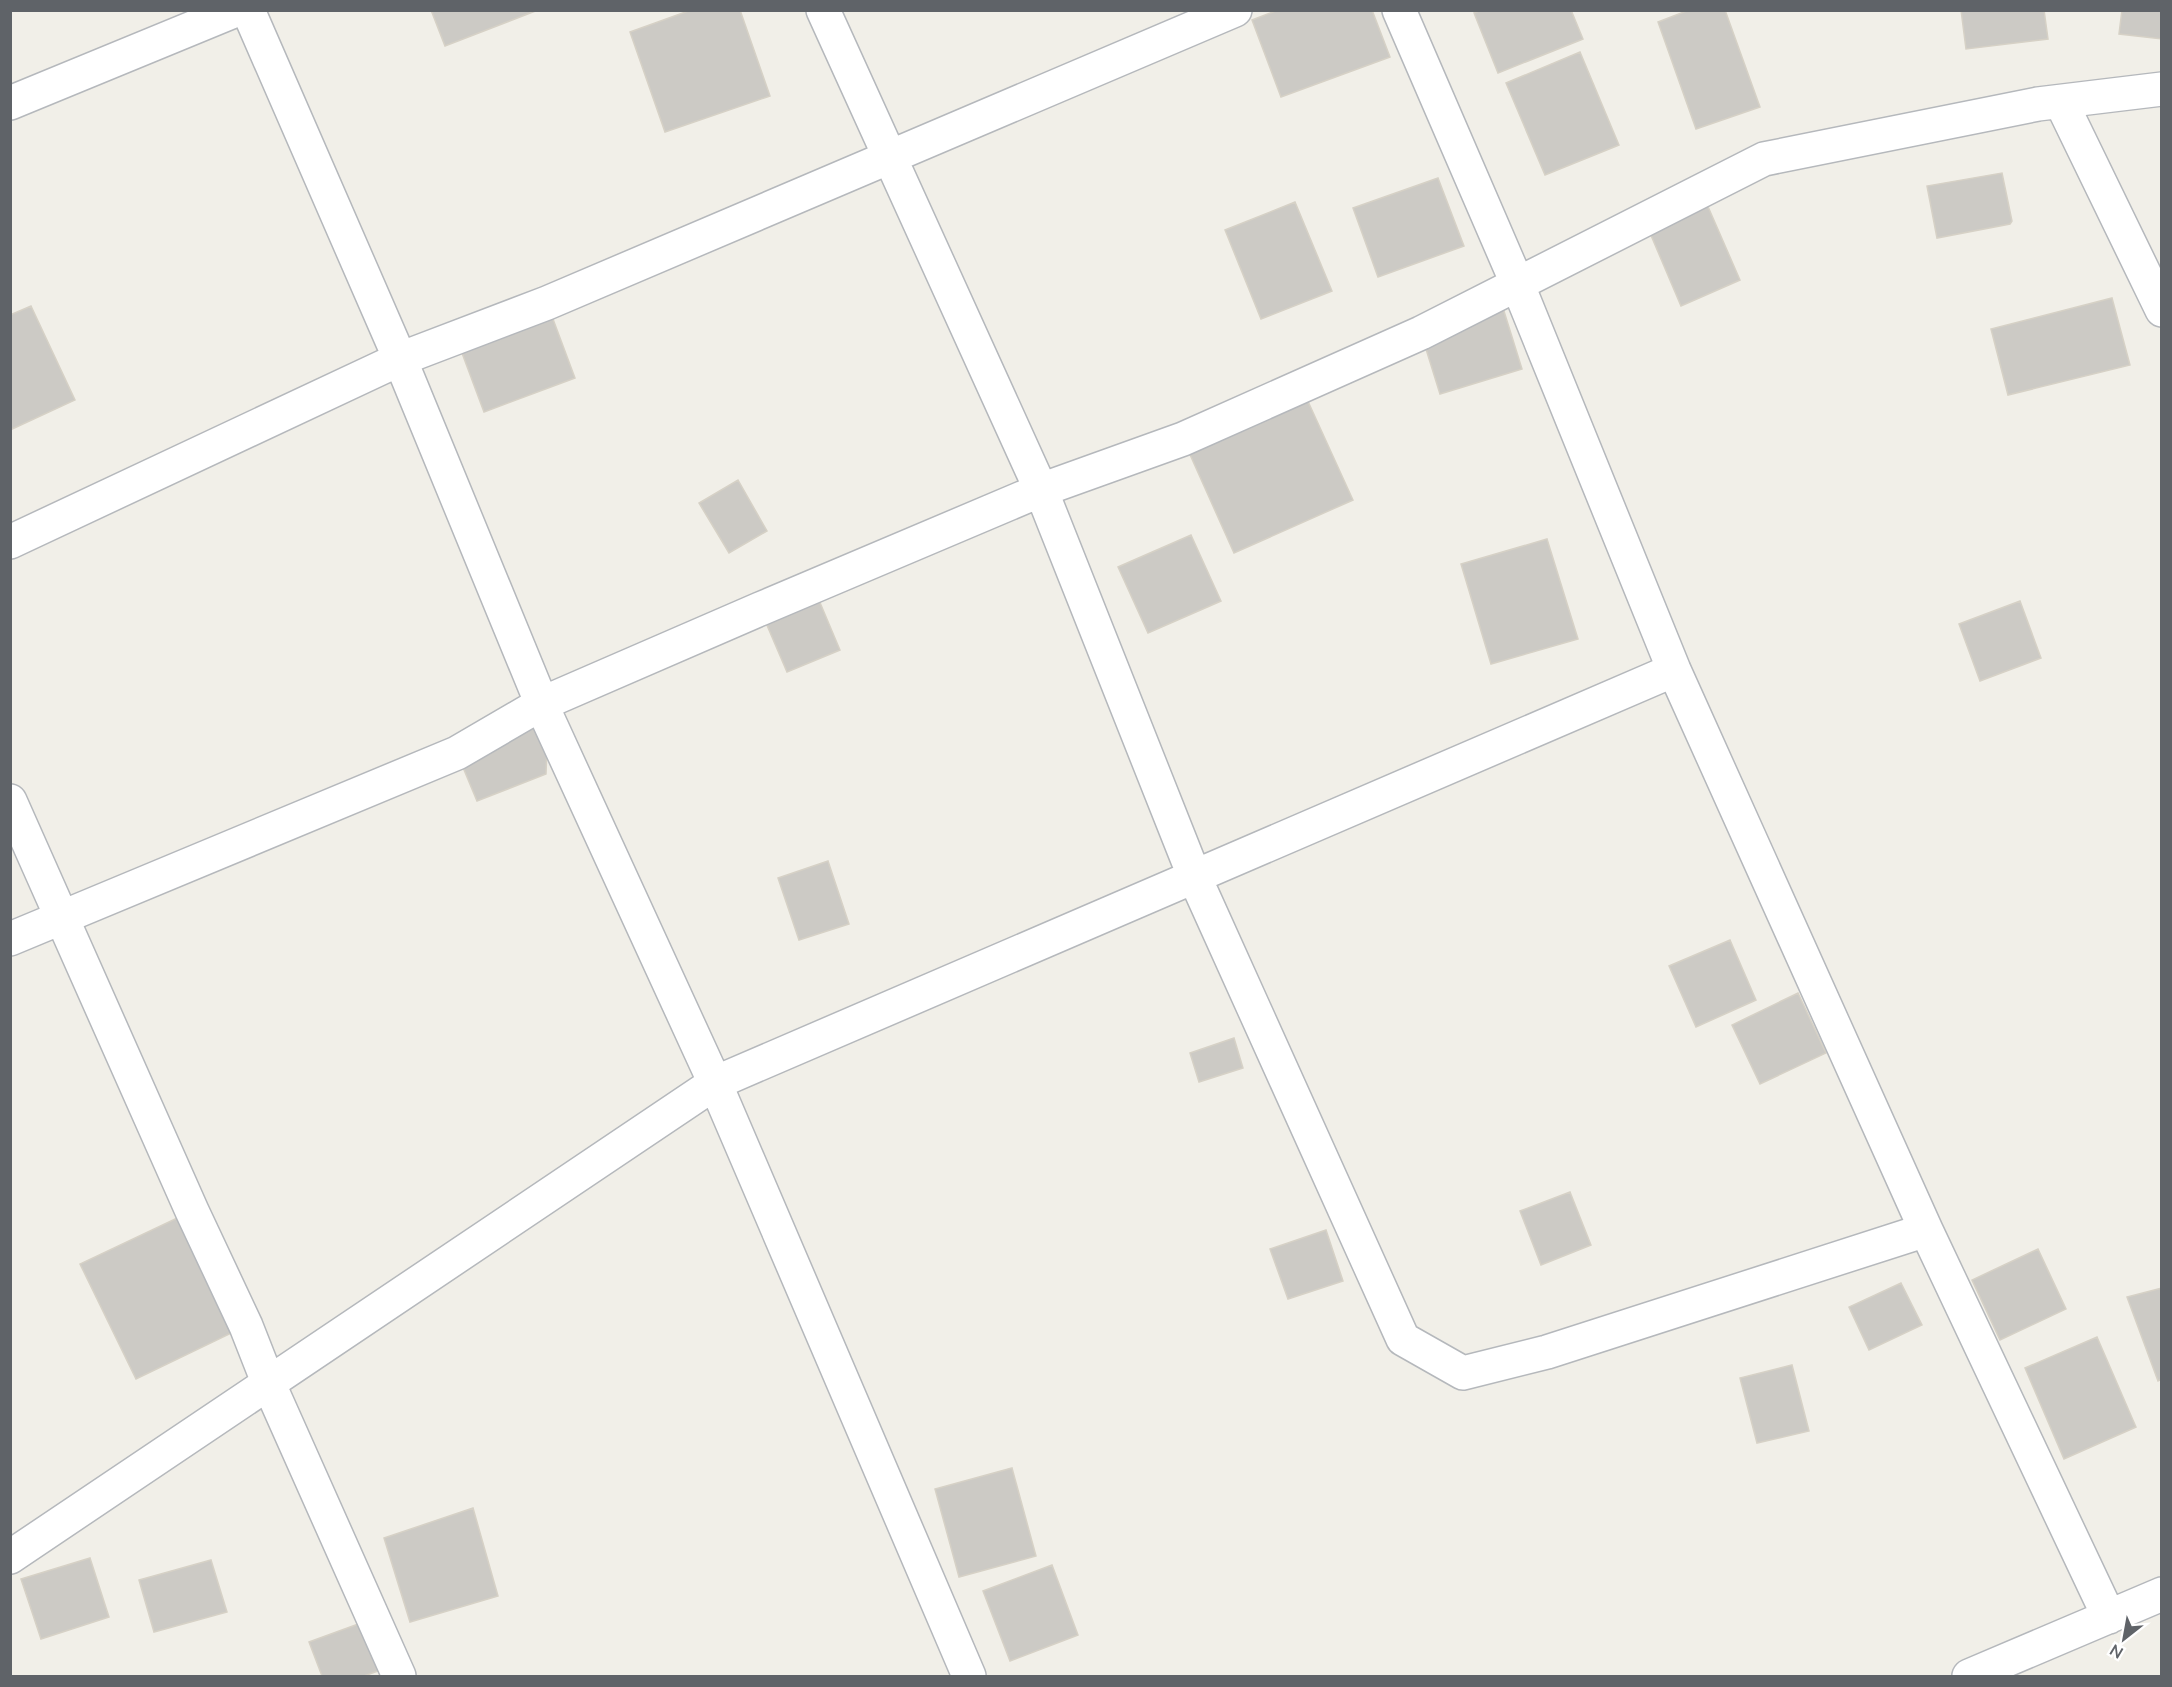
<svg xmlns="http://www.w3.org/2000/svg" width="2172" height="1687" font-family="Mulish,sans-serif">
<style>
.building{fill:#cccac5;stroke:#d6d1c6;stroke-width:1.5}
.lines{fill:none;stroke-linecap:round;stroke-linejoin:round}
.minor-casing{stroke:#b5b8bc;stroke-width:36}
.minor{stroke:#fff;stroke-width:33}
</style>
<rect width="100%" height="100%" fill="#f1efe8"/>
<path class="building" d="M431,10H538L445,46Z
M691,10H740L770,96L665,132L630,32Z
M1278,10H1372L1390,57L1281,97L1252,20Z
M1481,10H1571L1583,39L1498,73L1474,13Z
M1689,10H1725L1760,107L1696,129L1658,22Z
M1961,10H2044L2048,39L1966,49Z
M2122,10H2162V39L2119,34Z
M1580,52L1619,145L1545,175L1506,83Z
M2002,173L2012,221L2010,224L1937,238L1927,186Z
M1438,178L1464,246L1378,277L1353,208Z
M1295,202L1332,291L1261,319L1225,230Z
M1706,202L1740,280L1681,306L1647,226Z
M2112,298L2130,365L2008,395L1991,329Z
M547,303L575,378L484,412L456,337Z
M31,306L75,400L10,430V315Z
M1503,308L1522,369L1440,394L1421,333Z
M1301,386L1353,500L1234,553L1183,439Z
M738,480L767,531L729,553L699,503Z
M1191,535L1221,601L1148,633L1118,567Z
M1547,539L1578,639L1491,664L1461,564Z
M813,586L840,650L787,672L760,609Z
M2020,601L2041,658L1980,681L1959,624Z
M548,719L546,774L477,801L457,753Z
M828,861L849,924L799,940L778,878Z
M1730,940L1756,1000L1696,1027L1669,966Z
M1798,993L1826,1053L1760,1084L1732,1025Z
M1234,1038L1243,1068L1199,1082L1190,1053Z
M1570,1192L1591,1245L1541,1265L1520,1211Z
M192,1211L246,1326L136,1379L80,1264Z
M1326,1230L1343,1281L1288,1299L1270,1249Z
M2038,1249L2066,1309L2000,1340L1972,1280Z
M1901,1283L1922,1325L1869,1350L1849,1307Z
M2162,1288V1379L2158,1381L2127,1297Z
M2097,1337L2136,1427L2064,1459L2025,1368Z
M1792,1365L1809,1431L1757,1443L1740,1378Z
M1012,1468L1036,1556L959,1577L935,1489Z
M473,1508L498,1596L410,1622L384,1538Z
M90,1558L109,1617L41,1639L21,1579Z
M211,1560L227,1612L154,1632L139,1580Z
M1052,1565L1078,1635L1010,1661L983,1591Z
M361,1623L378,1671L364,1676H322L309,1642Z"/>
<g class="lines">
<defs>
<path id="minor" d="M248,10L400,359L548,719L715,1083L969,1676
M823,10L1041,490L1195,878L1403,1339L1463,1373L1547,1352L1926,1230
M1399,10L1517,283L1674,670L1926,1230L2109,1617
M2061,102L2162,310
M10,103L236,10
M10,542L400,359L547,303L1235,10
M10,801L192,1211L246,1326L268,1382L399,1676
M10,939L457,753L541,704L760,609L1041,490L1183,439L1421,333L1764,159L2038,104L2162,89
M10,1557L715,1083L1674,670
M1969,1676L2162,1594"/>
</defs>
<use href="#minor" class="minor-casing"/>
<use href="#minor" class="minor"/>
</g>
<rect width="2172" height="1687" fill="none" stroke="#5f6368" stroke-width="24"/>
<g transform="translate(2124 1639) rotate(211)" stroke="#ffffff" stroke-width="4.5" paint-order="stroke">
<path d="M0-4.5L10 22L0 15L-10 22Z" fill="#5f6368"/>
<text y="-9" font-size="16" font-weight="bold" text-anchor="middle" fill="#5f6368">N</text>
</g>
</svg>
